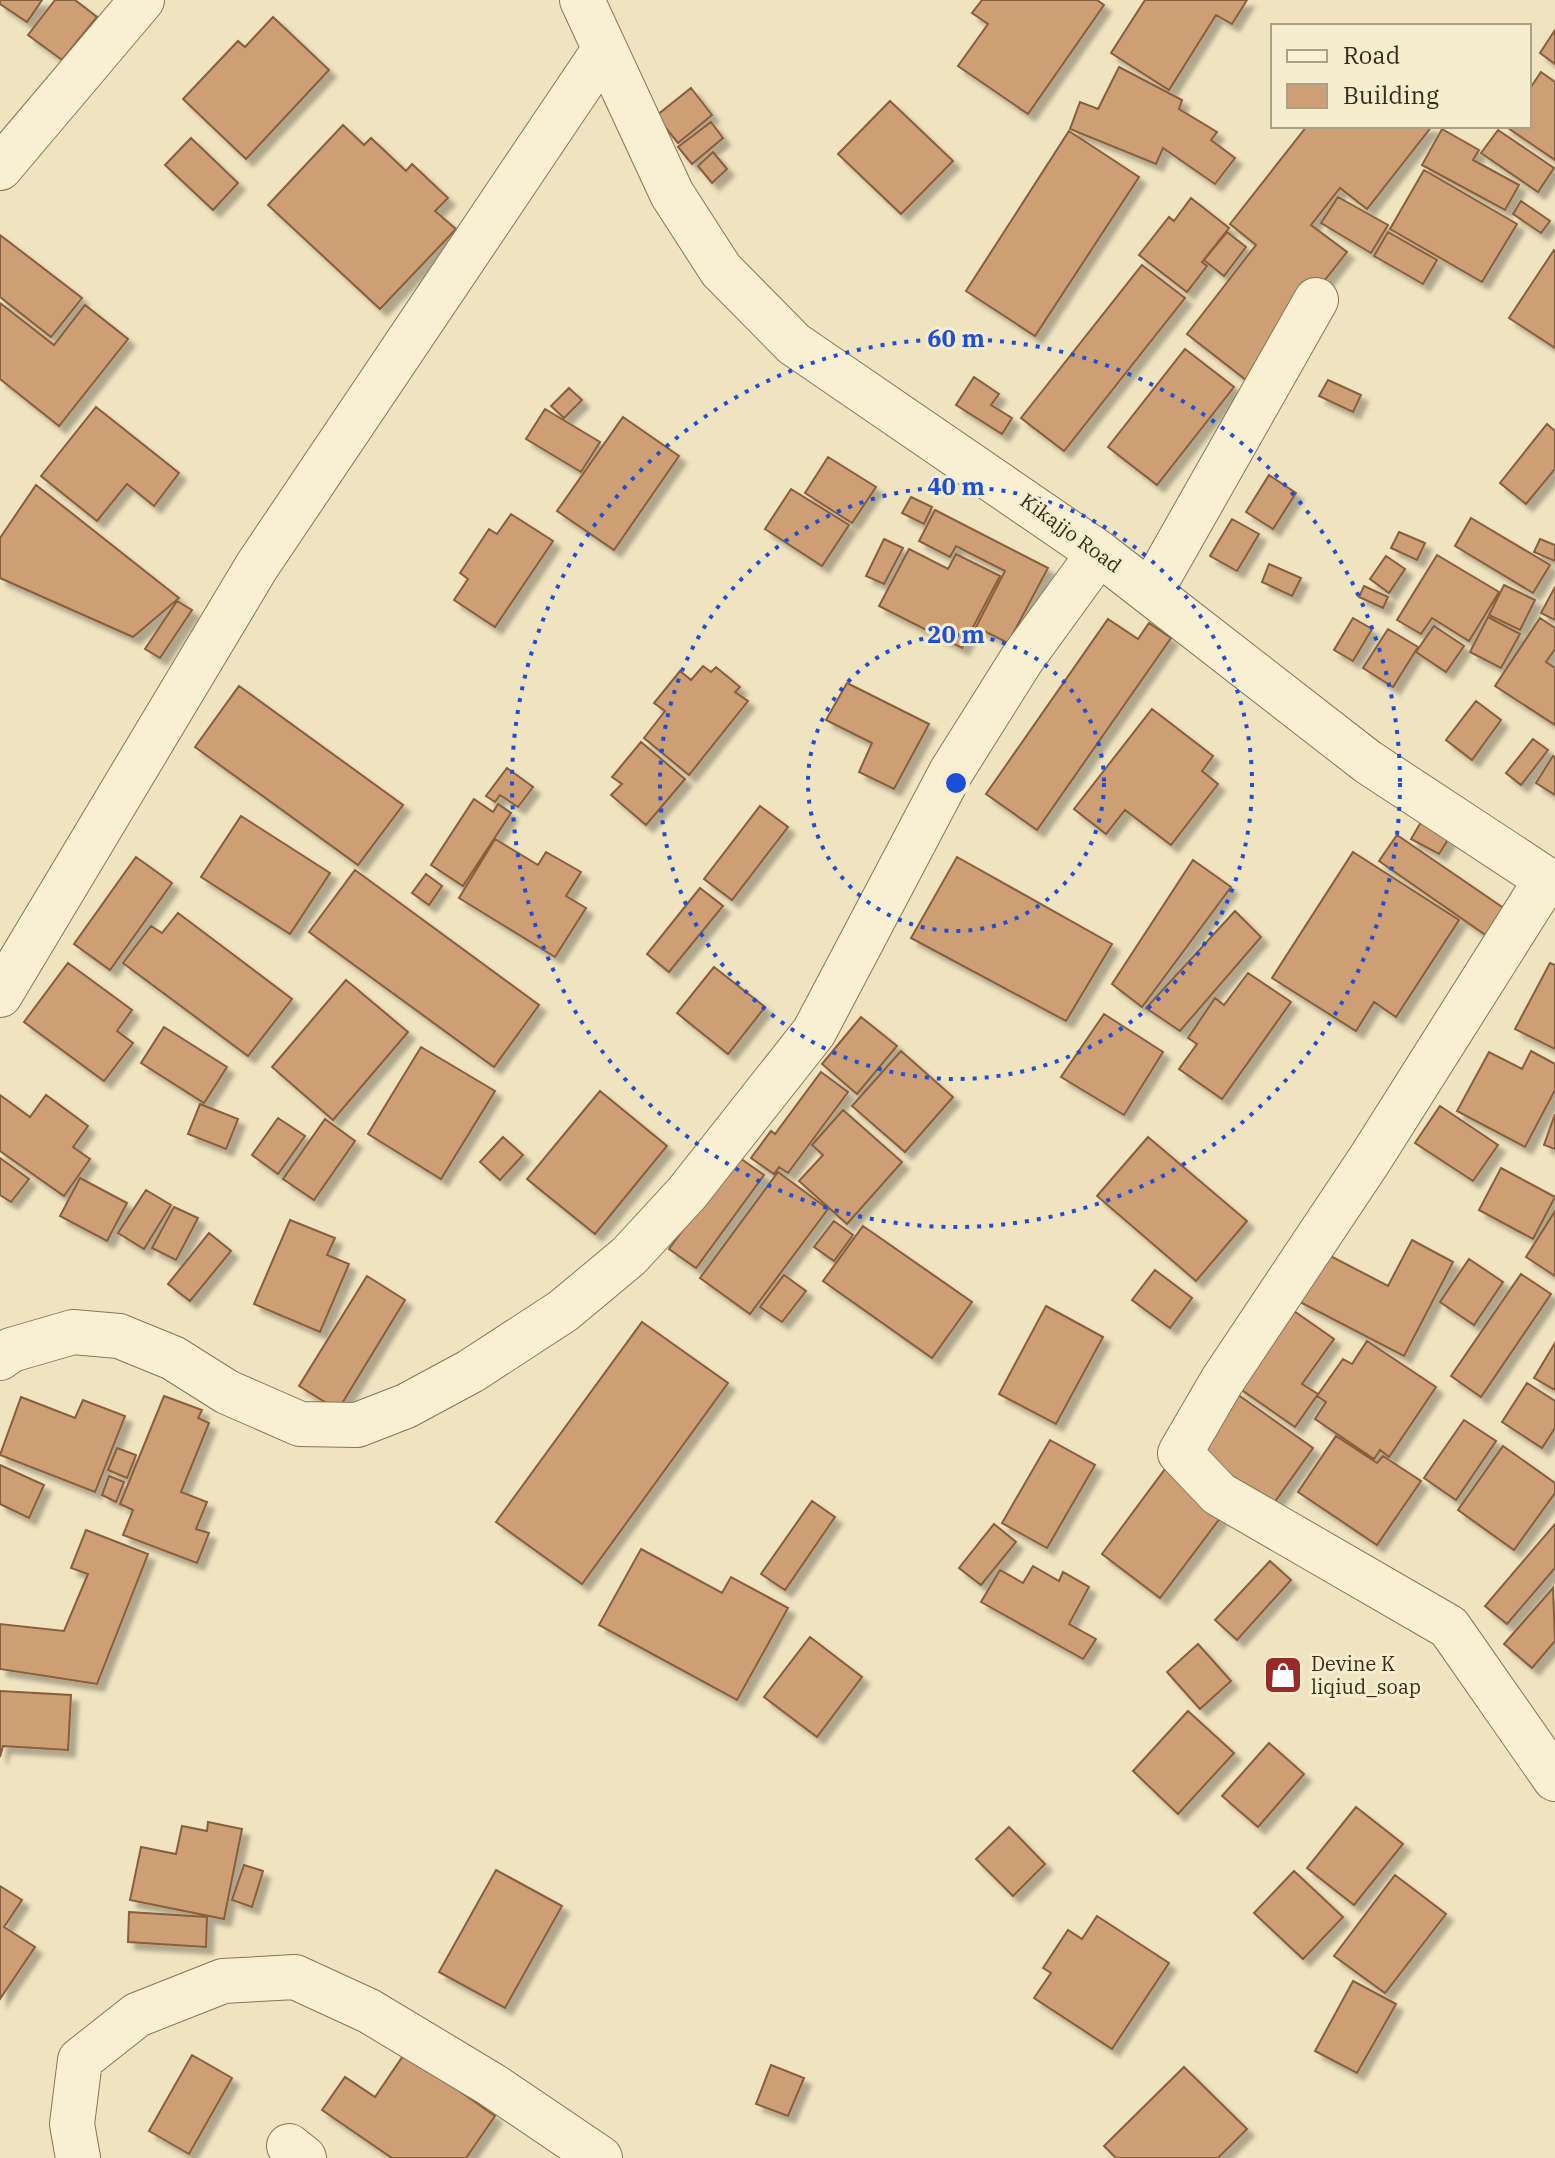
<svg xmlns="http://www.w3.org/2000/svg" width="1555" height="2158" font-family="'IBM Plex Serif',serif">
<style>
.building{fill:#ce9e74;stroke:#885e3d;stroke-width:2;filter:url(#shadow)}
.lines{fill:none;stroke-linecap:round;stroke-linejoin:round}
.minor-casing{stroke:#887457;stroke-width:46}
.minor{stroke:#f9f0d3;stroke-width:44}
.ring{fill:none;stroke:#1d4ed8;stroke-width:4;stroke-dasharray:4 8}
.labels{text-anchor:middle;stroke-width:6;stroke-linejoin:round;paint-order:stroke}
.street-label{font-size:20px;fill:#372b1c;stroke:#f6edcf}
.poi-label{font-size:20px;fill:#372b1c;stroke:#f6edcf;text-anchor:start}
.centre{fill:#1d4ed8;stroke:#f6edcf;stroke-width:4}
.ring-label{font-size:24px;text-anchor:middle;font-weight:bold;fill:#1d4ed8;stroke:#f6edcf;stroke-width:6;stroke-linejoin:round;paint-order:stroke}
</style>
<defs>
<filter id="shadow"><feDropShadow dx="7" dy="7" stdDeviation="2" flood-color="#0004"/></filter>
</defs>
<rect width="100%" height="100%" fill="#efe3c0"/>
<path class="building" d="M0,0H42L27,22L0,4Z
M55,0H75L97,17L62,60L28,35Z
M982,0H1097L1104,5L1028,114L958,66L988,24L972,13Z
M1145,0H1247L1232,24L1216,15L1169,90L1111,53Z
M273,17L329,70L246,159L183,99L238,41L245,47Z
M1555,30V64L1540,53Z
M1119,67L1182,100L1179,109L1217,132L1211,140L1235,158L1215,184L1163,148L1156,164L1070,129L1080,102L1098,109Z
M1541,72L1555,82V160L1505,126H1529V90Z
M691,88L712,115L678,143L656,116Z
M890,101L953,161L901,214L838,154Z
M711,122L723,138L692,164L678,147Z
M343,125L364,145L371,138L406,171L412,164L448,198L435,211L456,229L380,309L268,205Z
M1307,126H1432L1367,209L1340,188L1311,225L1347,252L1246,380L1187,334L1256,245L1230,224Z
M1442,129L1479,150L1473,160L1519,185L1505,210L1422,165Z
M1498,130L1554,168L1538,192L1481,153Z
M1069,131L1139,177L1035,336L966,291Z
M191,138L238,183L213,210L165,165Z
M713,152L727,169L712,183L698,166Z
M1424,170L1517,224L1482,282L1390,229Z
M1338,197L1388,225L1371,253L1321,223Z
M1191,198L1229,228L1202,262L1207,266L1187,292L1139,255L1169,217L1174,221Z
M1521,201L1550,221L1541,233L1513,214Z
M1227,232L1246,247L1224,276L1204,260Z
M1388,232L1437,260L1423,284L1374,256Z
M0,235L82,298L51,337L0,297Z
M1554,250L1555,251V348L1509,318Z
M1142,265L1185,298L1064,451L1021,418Z
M0,303L54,345L85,305L128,339L59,426L0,379Z
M1185,349L1234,387L1157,485L1108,447Z
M974,377L999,394L991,405L1012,418L1002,434L956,405Z
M1328,380L1361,395L1353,412L1319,396Z
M569,388L582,400L564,418L551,406Z
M96,407L179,473L154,506L127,484L97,521L41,476Z
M545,409L600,442L581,472L526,439Z
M623,417L679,456L614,550L557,511Z
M1547,424L1555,431V469L1526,504L1500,483Z
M828,457L876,487L852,523L805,493Z
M1269,475L1296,493L1273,529L1246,512Z
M36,485L179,598L133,637L0,578V538Z
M791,489L849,525L822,566L765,529Z
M911,497L932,507L924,524L902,513Z
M935,510L1048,568L1008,643L976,627L1005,571L956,546L950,557L919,541Z
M511,514L553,541L495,627L454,600L468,579L460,573L489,529L497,534Z
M1471,518L1550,565L1533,593L1455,546Z
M1232,519L1259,534L1237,571L1210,556Z
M1399,532L1425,543L1417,560L1391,548Z
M884,539L903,548L884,584L866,576Z
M1540,539L1555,545V561L1534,552Z
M909,549L948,569L956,554L1000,576L962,648L879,606Z
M1437,555L1499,592L1469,641L1432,618L1421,634L1397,620Z
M1386,556L1405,569L1389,593L1370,579Z
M1269,564L1301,578L1292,596L1262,582Z
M1504,585L1535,600L1520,630L1489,615Z
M1364,586L1388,597L1383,608L1359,597Z
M1555,587V620L1541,613Z
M177,601L192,610L160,658L145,649Z
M1488,617L1520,634L1501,668L1470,652Z
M1353,618L1372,629L1353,661L1334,650Z
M1540,618L1555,628V649L1546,662L1555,668V725L1495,686Z
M1108,619L1138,639L1149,623L1171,638L1037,830L986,794Z
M1434,626L1464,646L1446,672L1416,652Z
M1388,629L1418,647L1393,687L1363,668Z
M703,666L711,672L716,667L740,687L735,692L748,701L689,775L644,738L665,711L654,703L680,671L691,680Z
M847,683L929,724L894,789L859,772L872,743L826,720Z
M239,686L403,805L358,865L195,747Z
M1476,701L1501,720L1472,760L1446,740Z
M1152,709L1213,756L1202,771L1218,784L1171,845L1125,810L1106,834L1074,809Z
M1533,739L1548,750L1521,785L1506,773Z
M641,742L685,779L646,825L611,795L622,784L612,777Z
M1553,756L1555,757V795L1536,783Z
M507,768L533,787L518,807L500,795L495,802L486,796Z
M474,799L493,812L498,804L511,813L463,886L431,865Z
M760,806L788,827L732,900L704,879Z
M241,816L330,873L290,934L201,877Z
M1421,822L1449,838L1439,854L1411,839Z
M1397,835L1505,909L1487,936L1379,861Z
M495,839L538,865L546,852L581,872L566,896L586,908L555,957L459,898Z
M1353,852L1459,920L1396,1017L1374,1002L1356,1031L1272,978Z
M136,857L172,883L110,970L74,944Z
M957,857L1112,944L1066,1021L911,938Z
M1193,860L1231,887L1142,1007L1112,984Z
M355,870L539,1005L494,1067L309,932Z
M426,874L442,886L429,905L412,893Z
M700,888L723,906L669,972L647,954Z
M1235,911L1261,937L1180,1031L1146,1008Z
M178,913L292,999L248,1056L123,963L151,926L162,933Z
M68,963L132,1010L117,1031L133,1043L104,1081L24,1022Z
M1550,963L1555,965V1049L1515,1029Z
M714,967L765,1007L728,1054L677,1013Z
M1248,973L1291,1002L1222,1099L1179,1069L1197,1044L1188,1038L1215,998L1224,1005Z
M346,980L408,1032L333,1120L272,1067Z
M1104,1014L1163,1052L1124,1115L1061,1077Z
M861,1017L897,1046L857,1094L822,1064Z
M164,1027L227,1067L204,1103L141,1063Z
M421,1047L495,1091L441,1179L368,1134Z
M901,1051L953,1097L905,1152L852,1106Z
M1531,1051L1555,1064V1090L1525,1147L1457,1111L1489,1052L1522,1069Z
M821,1072L848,1092L788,1173L779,1167L774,1174L751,1158L771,1131L775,1134Z
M600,1091L667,1146L595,1234L527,1179Z
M0,1095L30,1117L46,1095L88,1126L73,1147L90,1159L64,1196L0,1151Z
M200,1104L238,1119L226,1149L188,1134Z
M1440,1106L1498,1145L1473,1181L1415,1143Z
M843,1110L902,1162L847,1224L799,1181L823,1155L812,1145Z
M1555,1114V1149L1544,1145Z
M278,1118L305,1136L278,1174L252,1155Z
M325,1119L355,1141L314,1200L283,1179Z
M503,1137L523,1155L500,1180L480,1162Z
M1148,1137L1247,1221L1196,1281L1097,1196Z
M737,1156L764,1175L696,1268L669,1249Z
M0,1158L29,1179L11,1202L0,1195Z
M1501,1168L1555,1197L1533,1239L1479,1210Z
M778,1172L828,1209L750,1314L700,1278Z
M80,1178L127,1203L107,1241L60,1216Z
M146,1190L171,1205L144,1249L118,1233Z
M174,1207L198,1218L176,1260L152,1248Z
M1555,1211V1276L1526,1257Z
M290,1220L335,1238L327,1255L349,1264L320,1332L254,1304Z
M834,1221L853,1235L834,1261L814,1247Z
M863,1226L972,1302L932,1358L823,1281Z
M209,1233L231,1251L190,1301L168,1284Z
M1412,1240L1453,1262L1404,1356L1298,1301L1323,1252L1388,1286Z
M1469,1259L1503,1282L1474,1325L1440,1302Z
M1155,1270L1192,1298L1170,1328L1132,1300Z
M1521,1274L1551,1294L1481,1397L1451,1376Z
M784,1275L806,1291L782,1322L760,1307Z
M367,1276L405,1300L338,1410L299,1386Z
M1046,1306L1103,1337L1056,1424L999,1394Z
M1291,1309L1334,1339L1302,1384L1318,1394L1295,1427L1236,1386Z
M642,1322L728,1383L582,1584L496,1522Z
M1367,1341L1436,1387L1389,1457L1380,1450L1374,1459L1315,1419L1326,1402L1317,1396L1343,1359L1352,1364Z
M1555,1343V1390L1534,1378Z
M1527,1383L1555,1401V1428L1542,1448L1502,1422Z
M1237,1394L1313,1448L1269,1510L1193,1456Z
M164,1396L202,1410L198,1418L209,1423L181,1492L207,1502L196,1529L209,1533L197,1563L123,1535L133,1510L120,1504Z
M21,1397L75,1418L83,1400L125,1416L95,1492L0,1455Z
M1464,1420L1496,1441L1456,1500L1424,1478Z
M1336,1436L1377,1463L1383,1456L1421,1481L1377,1545L1298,1492Z
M1050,1440L1095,1465L1047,1548L1002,1523Z
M1503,1446L1555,1483V1493L1514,1550L1458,1510Z
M117,1448L136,1455L127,1478L108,1470Z
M0,1465L44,1485L29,1518L0,1504Z
M1168,1465L1227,1509L1160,1598L1102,1554Z
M109,1476L124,1482L116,1502L102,1495Z
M812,1501L835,1517L785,1590L761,1574Z
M994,1524L1016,1542L981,1585L959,1568Z
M1555,1524V1568L1507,1624L1485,1606Z
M86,1530L148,1554L97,1684L0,1669V1624L64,1631L88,1574L71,1568Z
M641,1549L722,1593L731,1577L788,1608L737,1700L599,1625Z
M1270,1561L1291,1580L1237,1640L1215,1620Z
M1033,1566L1059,1581L1063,1572L1089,1587L1069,1624L1096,1639L1083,1659L981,1602L1000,1570L1023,1583Z
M1553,1588L1555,1641L1532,1668L1504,1644Z
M810,1637L862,1677L817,1737L764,1697Z
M1198,1644L1231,1681L1200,1709L1167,1672Z
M0,1691L71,1695L68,1750L3,1746L0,1757Z
M1188,1711L1234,1753L1178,1814L1133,1771Z
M1269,1743L1304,1774L1258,1827L1222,1796Z
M1356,1807L1403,1844L1354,1905L1307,1868Z
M208,1822L242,1829L224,1919L130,1900L141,1847L176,1854L182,1826L207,1831Z
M1009,1827L1045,1864L1013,1896L976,1859Z
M244,1865L263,1871L252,1907L232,1900Z
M496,1870L562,1906L505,2008L439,1972Z
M1294,1871L1343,1917L1303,1959L1254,1913Z
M1395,1875L1446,1914L1385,1993L1334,1956Z
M0,1886L22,1900L4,1927L35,1947L0,1999Z
M129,1912L207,1917L206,1947L128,1942Z
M1097,1916L1169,1963L1112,2049L1034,1998L1051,1973L1043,1968L1068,1930L1082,1939Z
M1353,1981L1396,2004L1357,2073L1315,2051Z
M405,2053L495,2116L466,2158H392L322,2110L345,2077L375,2097Z
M192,2055L232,2078L189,2154L149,2131Z
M771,2065L804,2078L788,2116L756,2104Z
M1184,2067L1247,2129L1218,2158H1116L1104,2146Z"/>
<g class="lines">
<defs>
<path id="minor" d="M582,0L672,194L721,270L794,344L1099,553L1368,762L1555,885
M0,168L142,0
M1151,591L1316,300
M1546,880L1370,1159L1222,1381L1180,1453L1219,1494L1449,1627L1555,1779
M0,995L257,566L604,50
M0,1358L11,1350L73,1332L119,1336L173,1358L227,1392L300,1424L357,1425L406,1406L471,1371L563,1311L629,1256L687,1193L814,1032L951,772L1022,659L1099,553
M289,2146L304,2158
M78,2158L72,2124L80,2060L137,2015L223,1981L295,1977L369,2011L492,2085L600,2158"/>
</defs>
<use href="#minor" class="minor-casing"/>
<use href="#minor" class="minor"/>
</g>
<g class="ring">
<circle cx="956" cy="783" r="148"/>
<circle cx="956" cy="783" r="296"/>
<circle cx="956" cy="783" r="444"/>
</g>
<defs>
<symbol id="shop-square" viewBox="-11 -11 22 22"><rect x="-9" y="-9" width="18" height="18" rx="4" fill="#982b26" stroke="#f6edcf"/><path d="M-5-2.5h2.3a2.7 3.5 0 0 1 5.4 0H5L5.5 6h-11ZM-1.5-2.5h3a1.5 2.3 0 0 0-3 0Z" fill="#fff"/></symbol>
</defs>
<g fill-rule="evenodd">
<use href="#shop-square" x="1261" y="1653" width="44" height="44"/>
</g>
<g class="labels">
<g class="street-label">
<text transform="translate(1071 533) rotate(36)" y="7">Kikajjo Road</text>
</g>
<g class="poi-label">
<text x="1311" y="1671">Devine K<tspan x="1311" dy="23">liqiud_soap</tspan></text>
</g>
</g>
<circle cx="956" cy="783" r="12" class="centre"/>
<g class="ring-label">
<text x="956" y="347">60 m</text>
<text x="956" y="495">40 m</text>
<text x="956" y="643">20 m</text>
</g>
<rect x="1271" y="24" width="260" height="104" fill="#f6edcf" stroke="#aa9f87" stroke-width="2"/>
<rect x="1287" y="50" width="40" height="12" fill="#f9f0d3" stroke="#aa9f87" stroke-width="2"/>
<text x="1343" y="64" font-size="24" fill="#372b1c">Road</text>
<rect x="1287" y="84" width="40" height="24" fill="#ce9e74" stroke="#aa9f87" stroke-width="2"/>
<text x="1343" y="104" font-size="24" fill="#372b1c">Building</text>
</svg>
